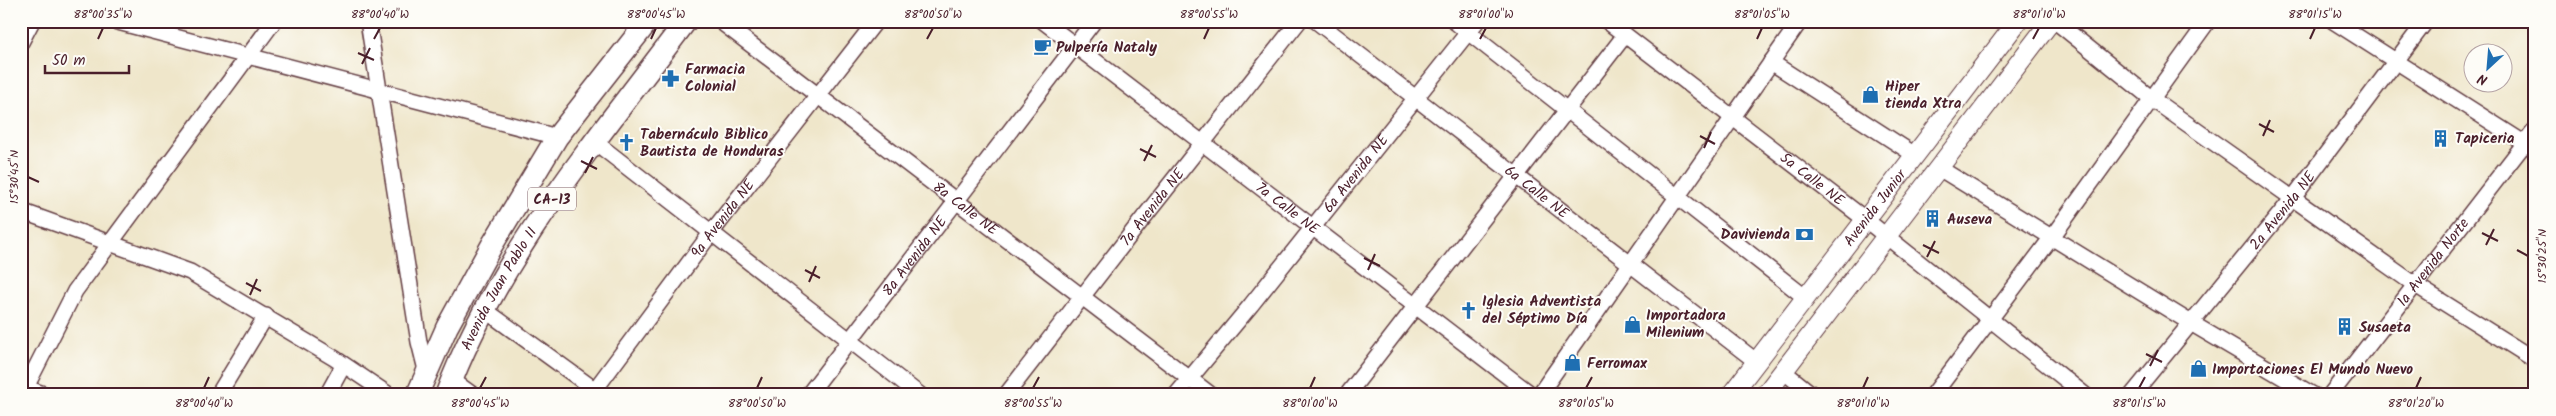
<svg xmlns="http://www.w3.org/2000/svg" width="2556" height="416" font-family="Kalam,sans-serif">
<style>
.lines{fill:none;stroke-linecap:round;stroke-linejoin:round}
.minor-casing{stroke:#633d43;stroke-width:18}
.major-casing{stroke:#633d43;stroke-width:21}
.highway-casing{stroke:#633d43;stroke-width:24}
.minor{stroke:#fff;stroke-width:15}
.major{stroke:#fff;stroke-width:19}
.highway{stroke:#fff;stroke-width:21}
.ticks{fill:none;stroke:#4a1f2b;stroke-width:2}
.labels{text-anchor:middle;stroke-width:4;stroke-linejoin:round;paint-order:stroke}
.shield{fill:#fdfcf7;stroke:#806168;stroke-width:1}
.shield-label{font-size:14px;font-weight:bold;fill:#4a1f2b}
.poi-label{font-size:15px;font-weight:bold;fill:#4a1f2b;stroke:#fdfcf7;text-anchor:start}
.street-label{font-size:15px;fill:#4a1f2b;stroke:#fdfcf7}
.neatline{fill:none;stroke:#4a1f2b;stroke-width:2}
.ticks-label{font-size:12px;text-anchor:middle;fill:#4a1f2b}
</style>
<rect width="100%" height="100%" fill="#fdfcf7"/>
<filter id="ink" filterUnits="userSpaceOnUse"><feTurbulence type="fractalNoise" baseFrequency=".02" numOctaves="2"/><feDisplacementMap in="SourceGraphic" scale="10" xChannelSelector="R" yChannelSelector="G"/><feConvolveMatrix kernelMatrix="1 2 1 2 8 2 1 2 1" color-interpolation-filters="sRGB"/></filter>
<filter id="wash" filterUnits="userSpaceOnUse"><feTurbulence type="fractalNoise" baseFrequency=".0096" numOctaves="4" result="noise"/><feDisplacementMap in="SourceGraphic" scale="20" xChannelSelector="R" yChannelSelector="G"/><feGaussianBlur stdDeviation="1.12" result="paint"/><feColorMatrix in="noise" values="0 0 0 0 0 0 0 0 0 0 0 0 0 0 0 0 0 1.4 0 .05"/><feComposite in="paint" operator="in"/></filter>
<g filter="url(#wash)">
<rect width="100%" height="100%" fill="#efe6ca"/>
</g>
<g filter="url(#ink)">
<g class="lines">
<defs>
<g id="minor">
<path d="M114,21L557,137"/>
<path d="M368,21L419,342L426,370"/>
<path id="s1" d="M720,21L1211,395"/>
<path id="s2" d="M1043,21L1532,395"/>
<path id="s3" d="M1316,21L1757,362"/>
<path d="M1454,21L1806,298"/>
<path id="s4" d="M1607,21L1866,220L2085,395"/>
<path d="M2055,21L2152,99L2414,284L2535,360"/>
<path d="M2333,21L2535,150"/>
<path d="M21,42L32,21"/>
<path d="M1771,62L1915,155"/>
<path d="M595,142L920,395"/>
<path d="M1939,168L2191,323L2313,395"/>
<path d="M21,211L190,272L334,358L389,395"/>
<path d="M485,310L602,395"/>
<path d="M1783,371L1813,395"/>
<path d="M452,380L473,395"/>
<path d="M21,386L46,395"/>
<path d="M22,395L75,291L274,21"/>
<path d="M218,395L266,316"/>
<path d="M327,395L343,366"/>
<path id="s5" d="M591,395L711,233L876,21"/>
<path id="s6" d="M808,395L1094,21"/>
<path id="s7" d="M1006,395L1141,221L1299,21"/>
<path id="s8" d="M1176,395L1251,305L1477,21"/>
<path d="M1347,395L1625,35"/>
<path d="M1539,395L1800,21"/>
<path d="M1933,395L2052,237L2208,21"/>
<path id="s9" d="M2132,395L2293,198L2426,21"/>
<path id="s10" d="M2330,395L2535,130"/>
</g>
<g id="major">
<path id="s11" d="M1731,395L2018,21"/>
<path d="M1765,395L2051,21"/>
</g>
<g id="highway">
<path d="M417,395L447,327L492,245L557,137L648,21"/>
<path id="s12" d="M446,395C498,255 598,139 686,21"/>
</g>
</defs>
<use href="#minor" class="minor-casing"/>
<use href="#major" class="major-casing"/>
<use href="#highway" class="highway-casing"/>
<use href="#minor" class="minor"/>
<use href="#major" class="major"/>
<use href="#highway" class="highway"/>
</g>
</g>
<path class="ticks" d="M98,39L103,28M374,39L380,28M651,39L656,28M927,39L933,28M1204,39L1209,28M1480,39L1486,28M1757,39L1762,28M2033,39L2039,28M2310,39L2315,28M358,53L374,60M362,64L370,48M2259,124L2274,132M1700,136L1715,144M2263,136L2270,120M1704,148L1711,132M1140,149L1156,157M581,161L597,169M1144,161L1152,145M585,173L593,157M28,177L39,182M2482,233L2498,241M1923,245L1939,253M2486,245L2494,229M2517,250L2528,256M1927,257L1935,241M1364,258L1380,266M805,270L820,278M1368,270L1375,254M809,282L816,266M246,283L261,291M250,295L257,279M2146,354L2162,362M2150,366L2158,350M204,388L209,377M480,388L486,377M757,388L762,377M1033,388L1039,377M1310,388L1315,377M1586,388L1592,377M1863,388L1868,377M2139,388L2145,377M2416,388L2421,377"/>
<defs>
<symbol id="cafe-bare" viewBox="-9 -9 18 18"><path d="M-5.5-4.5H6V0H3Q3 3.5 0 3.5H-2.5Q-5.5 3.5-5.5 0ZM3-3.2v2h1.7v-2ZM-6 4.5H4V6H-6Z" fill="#1f6fb2" stroke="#fdfcf7" stroke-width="2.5" paint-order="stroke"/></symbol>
<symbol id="pharmacy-bare" viewBox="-9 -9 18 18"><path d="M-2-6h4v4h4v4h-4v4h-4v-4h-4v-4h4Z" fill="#1f6fb2" stroke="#fdfcf7" stroke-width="2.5" paint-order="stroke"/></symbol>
<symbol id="shop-bare" viewBox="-9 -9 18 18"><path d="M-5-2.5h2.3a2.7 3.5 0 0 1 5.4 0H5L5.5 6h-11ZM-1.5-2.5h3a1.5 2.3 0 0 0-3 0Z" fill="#1f6fb2" stroke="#fdfcf7" stroke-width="2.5" paint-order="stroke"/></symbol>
<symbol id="building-bare" viewBox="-9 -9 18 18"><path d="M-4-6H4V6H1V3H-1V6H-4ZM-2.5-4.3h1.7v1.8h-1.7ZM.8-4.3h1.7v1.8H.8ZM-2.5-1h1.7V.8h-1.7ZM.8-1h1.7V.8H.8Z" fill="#1f6fb2" stroke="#fdfcf7" stroke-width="2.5" paint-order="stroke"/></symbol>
<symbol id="church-bare" viewBox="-9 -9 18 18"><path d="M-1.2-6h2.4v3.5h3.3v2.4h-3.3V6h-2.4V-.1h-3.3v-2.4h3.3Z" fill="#1f6fb2" stroke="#fdfcf7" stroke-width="2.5" paint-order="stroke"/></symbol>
<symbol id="bank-bare" viewBox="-9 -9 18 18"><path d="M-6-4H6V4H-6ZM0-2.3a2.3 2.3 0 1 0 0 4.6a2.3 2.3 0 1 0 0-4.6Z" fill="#1f6fb2" stroke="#fdfcf7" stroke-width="2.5" paint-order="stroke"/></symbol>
</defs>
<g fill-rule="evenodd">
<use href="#cafe-bare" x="1030" y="34" width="25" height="25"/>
<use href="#pharmacy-bare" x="658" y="66" width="25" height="25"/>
<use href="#shop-bare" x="1858" y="82" width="25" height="25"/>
<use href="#building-bare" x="2428" y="126" width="25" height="25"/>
<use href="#church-bare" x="614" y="130" width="25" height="25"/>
<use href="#building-bare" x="1920" y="206" width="25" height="25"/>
<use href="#bank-bare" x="1792" y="222" width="25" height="25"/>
<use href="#church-bare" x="1456" y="298" width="25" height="25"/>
<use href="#shop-bare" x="1620" y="312" width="25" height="25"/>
<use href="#building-bare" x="2332" y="314" width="25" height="25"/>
<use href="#shop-bare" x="1560" y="350" width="25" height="25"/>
<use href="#shop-bare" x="2186" y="356" width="25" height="25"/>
</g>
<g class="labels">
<rect class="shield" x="528" y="187.5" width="48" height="23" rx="4"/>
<g class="shield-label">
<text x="552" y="204">CA-13</text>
</g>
<g class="poi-label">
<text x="1056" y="52">Pulpería Nataly</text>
<text x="685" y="74">Farmacia<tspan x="685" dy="17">Colonial</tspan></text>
<text x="1885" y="91">Hiper<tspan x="1885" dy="17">tienda Xtra</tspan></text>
<text x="640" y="139">Tabernáculo Biblico<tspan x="640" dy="17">Bautista de Honduras</tspan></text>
<text x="2455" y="143">Tapiceria</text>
<text x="1947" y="224">Auseva</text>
<text x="1790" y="239" text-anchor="end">Davivienda</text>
<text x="1482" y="306">Iglesia Adventista<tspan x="1482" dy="17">del Séptimo Día</tspan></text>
<text x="1646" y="320">Importadora<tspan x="1646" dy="17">Milenium</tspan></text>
<text x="2359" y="332">Susaeta</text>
<text x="1587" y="368">Ferromax</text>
<text x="2212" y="374">Importaciones El Mundo Nuevo</text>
</g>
<g class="street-label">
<text dy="5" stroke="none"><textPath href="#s8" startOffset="285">6a Avenida NE</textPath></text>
<text dy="5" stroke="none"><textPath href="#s4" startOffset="259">5a Calle NE</textPath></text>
<text dy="5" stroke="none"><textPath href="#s3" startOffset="279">6a Calle NE</textPath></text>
<text dy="5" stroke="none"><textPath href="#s1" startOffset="309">8a Calle NE</textPath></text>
<text dy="5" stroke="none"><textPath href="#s7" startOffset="238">7a Avenida NE</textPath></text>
<text dy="5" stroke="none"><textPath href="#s2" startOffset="308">7a Calle NE</textPath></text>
<text dy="5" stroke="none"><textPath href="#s11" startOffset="236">Avenida Junior</textPath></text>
<text dy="5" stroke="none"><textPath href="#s9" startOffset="238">2a Avenida NE</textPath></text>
<text dy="5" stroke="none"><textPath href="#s5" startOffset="220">9a Avenida NE</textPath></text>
<text dy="5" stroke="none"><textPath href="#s6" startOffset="175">8a Avenida NE</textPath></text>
<text dy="5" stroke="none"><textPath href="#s10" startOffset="168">1a Avenida Norte</textPath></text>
<text dy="5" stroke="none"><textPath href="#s12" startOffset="119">Avenida Juan Pablo II</textPath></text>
</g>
</g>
<rect width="2556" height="416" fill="none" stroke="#fdfcf7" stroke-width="55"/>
<g transform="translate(2488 68) rotate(206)"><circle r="24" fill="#fdfcf7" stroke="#b5a4a5"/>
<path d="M0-4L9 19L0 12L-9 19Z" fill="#1f6fb2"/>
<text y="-8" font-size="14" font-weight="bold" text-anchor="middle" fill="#4a1f2b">N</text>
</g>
<path d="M45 65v8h84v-8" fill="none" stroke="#4a1f2b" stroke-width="2.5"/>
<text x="52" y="65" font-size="15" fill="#4a1f2b" stroke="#fdfcf7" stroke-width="4" paint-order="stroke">50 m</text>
<rect x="28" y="28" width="2500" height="360" class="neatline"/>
<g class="ticks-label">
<text x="103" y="18">88°00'35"W</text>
<text x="380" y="18">88°00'40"W</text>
<text x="656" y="18">88°00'45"W</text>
<text x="933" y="18">88°00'50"W</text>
<text x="1209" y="18">88°00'55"W</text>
<text x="1486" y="18">88°01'00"W</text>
<text x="1762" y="18">88°01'05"W</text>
<text x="2039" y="18">88°01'10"W</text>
<text x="2315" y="18">88°01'15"W</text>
<text transform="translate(14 177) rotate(-90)" y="4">15°30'45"N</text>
<text transform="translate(2542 256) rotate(-90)" y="4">15°30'25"N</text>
<text x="204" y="407">88°00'40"W</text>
<text x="480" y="407">88°00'45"W</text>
<text x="757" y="407">88°00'50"W</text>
<text x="1033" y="407">88°00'55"W</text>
<text x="1310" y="407">88°01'00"W</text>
<text x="1586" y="407">88°01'05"W</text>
<text x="1863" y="407">88°01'10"W</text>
<text x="2139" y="407">88°01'15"W</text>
<text x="2416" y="407">88°01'20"W</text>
</g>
</svg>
